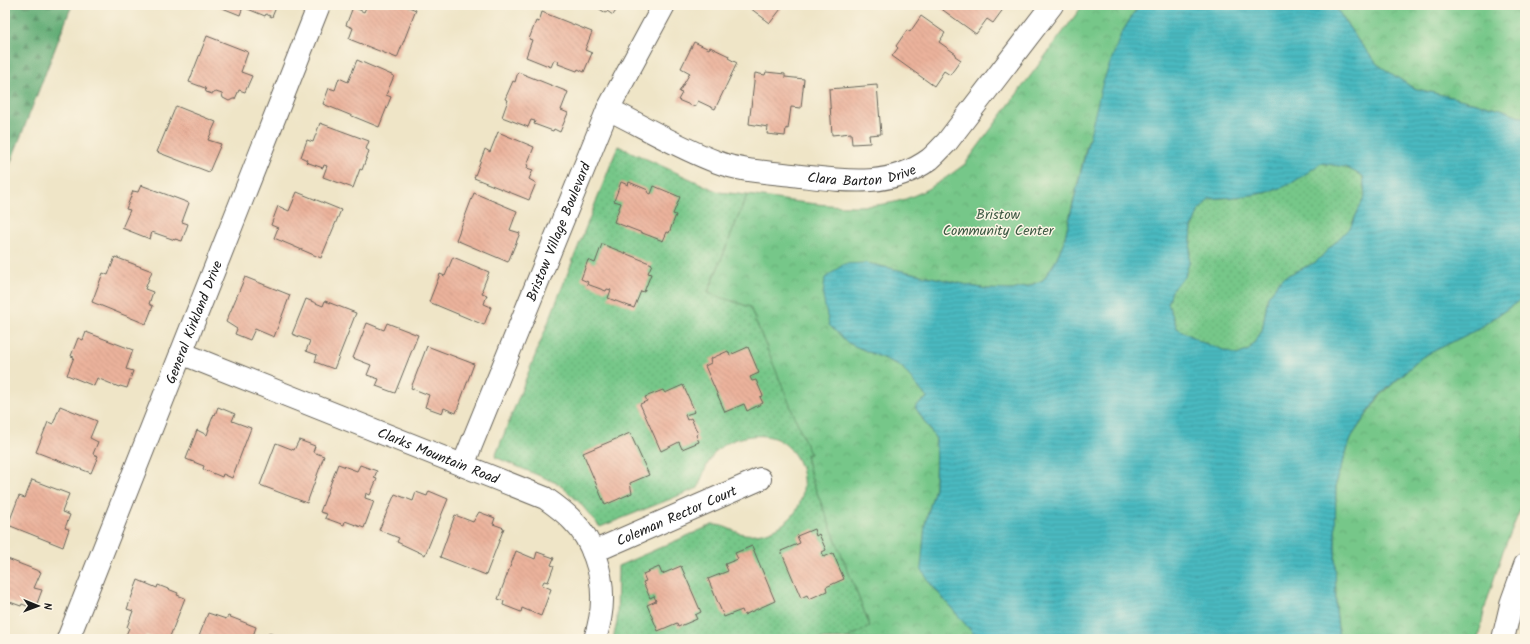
<svg xmlns="http://www.w3.org/2000/svg" width="1530" height="644" font-family="Kalam,sans-serif">
<style>
.grass{fill:url(#grass-dots);stroke:#497252}
.forest{fill:url(#forest-firs);stroke:#3e6448}
.park{fill:url(#park-crowns);stroke:#497252}
.water{fill:url(#water-rules);stroke:#336a6e;fill-rule:evenodd}
.building{fill:url(#building-back-hatch)}
.lines{fill:none;stroke-linecap:round;stroke-linejoin:round}
.minor-casing{stroke:#666258;stroke-width:24}
.minor{stroke:#fff;stroke-width:22}
.labels{text-anchor:middle;stroke-width:3;stroke-linejoin:round;paint-order:stroke}
.street-label{font-size:14px;fill:#1c1c1c;stroke:#fcf5e5}
.park-label{font-size:14px;fill:#3c5842;stroke:#fcf5e5}
</style>
<defs>
<pattern id="grass-dots" width="8" height="8" patternUnits="userSpaceOnUse"><rect width="8" height="8" fill="#76c789"/><path d="M2 2h.1M6 6h.1" fill="none" stroke="#66aa76" stroke-width="1.8" stroke-linecap="round"/></pattern>
<pattern id="forest-firs" width="22" height="20" patternUnits="userSpaceOnUse"><rect width="22" height="20" fill="#60ac75"/><path d="M5 1l3.5 6h-7zM16 11l3.5 6h-7z" fill="#4e8b5f"/></pattern>
<pattern id="park-crowns" width="20" height="18" patternUnits="userSpaceOnUse"><rect width="20" height="18" fill="#76c789"/><path d="M2 6a3 3 0 1 1 6 0M12 15a3 3 0 1 1 6 0" fill="none" stroke="#66aa76"/></pattern>
<pattern id="water-rules" width="6" height="5" patternUnits="userSpaceOnUse"><rect width="6" height="5" fill="#4ab9c0"/><path d="M0 2.5h6" fill="none" stroke="#409ea4"/></pattern>
<pattern id="building-back-hatch" width="6" height="6" patternUnits="userSpaceOnUse"><rect width="6" height="6" fill="#ebb29b"/><path d="M-1 5l2 2M0 0l6 6M5-1l2 2" fill="none" stroke="#c99885"/></pattern>
</defs>
<rect width="100%" height="100%" fill="#fcf5e5"/>
<filter id="ink" filterUnits="userSpaceOnUse"><feTurbulence type="fractalNoise" baseFrequency=".025" numOctaves="2"/><feDisplacementMap in="SourceGraphic" scale="8" xChannelSelector="R" yChannelSelector="G"/><feConvolveMatrix kernelMatrix="1 2 1 2 8 2 1 2 1" color-interpolation-filters="sRGB"/></filter>
<filter id="wash" filterUnits="userSpaceOnUse"><feTurbulence type="fractalNoise" baseFrequency=".012" numOctaves="4" result="noise"/><feDisplacementMap in="SourceGraphic" scale="16" xChannelSelector="R" yChannelSelector="G"/><feGaussianBlur stdDeviation="0.9" result="paint"/><feColorMatrix in="noise" values="0 0 0 0 0 0 0 0 0 0 0 0 0 0 0 0 0 1.4 0 .05"/><feComposite in="paint" operator="in"/></filter>
<g filter="url(#wash)">
<rect width="100%" height="100%" fill="#efe5c7"/>
<path class="grass" d="M618,146L719,192L747,195L708,292L750,307L811,454L806,455L812,480L870,626L846,639H613L617,622L618,566L712,525C724,524 733,532 744,534C749,535 757,534 762,533C774,531 785,524 793,515C809,495 806,463 787,446C775,434 756,434 741,438C732,440 724,444 717,450C707,461 703,475 698,488L600,527L579,502L559,484L495,457Z
M1321,163L1345,167L1363,176L1365,196L1351,226L1316,262L1282,278L1268,296L1262,331L1249,350L1237,355L1201,342L1177,328L1168,303L1173,288L1185,276L1189,263L1192,228L1198,212L1209,199C1231,197 1261,196 1281,188C1295,182 1308,172 1321,163Z"/>
<path class="forest" d="M5,5H72L5,177Z"/>
<path class="park" d="M1083,5H1139L1121,34L1086,148L1064,241L1055,262L1043,280L1029,286L1012,290L986,289L866,263L848,343L901,366L927,398L915,407L936,439L935,488L925,524L922,568L929,582L978,639H846L870,626L812,480L806,455L810,454L750,307L708,293L747,195C795,201 869,216 913,196C932,188 949,176 965,164Z
M1334,5H1525V118L1501,109L1413,88L1377,64L1357,39Z
M1525,292V498L1503,551L1486,604L1478,639H1339L1336,610L1335,542L1336,481L1352,436L1379,397L1422,357L1478,329L1523,298Z"/>
<path class="water" d="M1139,5H1334L1357,39L1377,64L1413,88L1501,109L1525,118V292L1523,298L1478,329L1422,357L1378,397L1352,436L1336,481L1335,542L1336,610L1339,639H978L929,582L921,568L925,524L935,488L936,439L915,407L927,398L901,366L848,343L829,325L823,297L825,278L844,264L866,263L986,289L1012,290L1029,286L1043,280L1055,262L1064,241L1102,85L1121,34ZM1321,163L1345,167L1363,176L1365,196L1351,226L1316,262L1282,278L1268,296L1262,331L1249,350L1237,355L1201,342L1177,328L1168,303L1173,288L1185,276L1189,263L1192,228L1198,212L1209,199C1231,197 1261,196 1281,188C1296,182 1308,172 1321,163Z"/>
<g id="blocks">
<path class="building" d="M215,5H277L272,17L266,14L265,16L243,7L240,15Z
M367,5H404L416,10L397,58L349,39L353,28L346,25L353,7L364,12Z
M593,5H620L613,15L607,11L606,13Z
M746,5H784L770,23Z
M936,5H1000L1004,8L993,23L987,19L976,34Z
M542,12L592,32L585,50L592,53L584,72L578,69L577,71L558,64L559,61L554,60L551,67L526,57L532,40L529,39L536,21L539,22Z
M921,16L945,33L939,42L956,54L955,56L961,60L950,75L944,71L934,86L892,56L898,48L896,46L907,30L910,32Z
M207,36L248,52L241,72L252,76L245,92L239,90L235,99H233L229,101L223,98L222,94L216,92L212,94L206,92L205,88L189,82Z
M694,42L709,49L710,47L729,56L728,58L737,63L715,109L698,101L695,107L678,100L682,93L679,92L690,73L681,68Z
M357,60L394,76L386,95L391,97L379,127L323,104L329,88L335,90L339,78L348,82Z
M518,72L568,92L561,110L568,113L560,132L554,129L553,131L534,124L535,121L531,120L528,127L502,117L508,100L505,99L513,81L515,82Z
M766,72L785,74V77L804,79L801,108L791,107L788,129L786,128L785,136L767,134L768,127L749,124L755,73L765,75Z
M877,85L881,134L869,135L870,143L852,144L851,133L832,135L829,89Z
M176,106L216,122L208,140L221,144L209,172L157,152Z
M320,123L369,141L366,149L369,151L362,170L360,169L353,188L323,177L327,166L324,165L323,168L306,162L307,160L301,157L307,140L313,142Z
M498,132L534,147L527,165L528,166L527,168L533,170L529,179L536,183L529,200L474,178L485,149L490,152Z
M621,182L628,185L629,182L648,190L647,192L651,194L654,186L680,197L673,214L676,215L669,233L667,232L663,241L614,222L621,203L614,201Z
M141,185L189,203L182,222L188,224L182,241L175,239V240L152,232L150,239L122,228L130,210L126,209L133,191L138,192Z
M297,192L341,210L321,258L274,238L278,228L271,225L278,206L289,211Z
M474,193L517,211L510,230L520,233L508,262L456,240Z
M602,244L652,264L648,273L651,274L644,292L641,291L634,308L608,298L611,290L607,289L606,291L587,284L588,282L581,279L588,260L595,263Z
M115,257L152,271L145,289L153,292L149,304L153,306L146,324L92,302L103,273L108,275Z
M453,257L489,272L482,290L483,291L482,293L487,295L484,304L491,307L484,325L429,302L440,274L445,276Z
M245,277L290,295L274,337L255,329L250,340L235,334L237,329L226,322Z
M306,299L323,306L325,301L356,313L334,369L315,362L317,355L306,351L310,341L292,334Z
M367,323L384,330L387,323L418,335L395,393L376,386L379,379L367,375L371,365L353,358Z
M86,332L133,350L126,369L133,371L127,388L120,386L119,387L97,378L94,386L67,375L74,357L71,356L78,338L83,340Z
M427,346L474,364L456,413L444,408L442,413L425,407L429,395L411,388Z
M748,347L759,373L750,377L752,381L756,380L763,396L760,397L763,403L747,411L744,404L725,412L705,366L711,363L710,359L728,351L730,355Z
M683,385L695,412L685,415L687,420L691,418L698,434L696,435L699,442L682,449L679,442L661,451L640,404L647,401L645,397L663,390L665,393Z
M60,406L97,421L90,438L98,442L93,454L98,456L91,473L36,452L48,422L53,424Z
M218,407L235,414L232,421L251,428L232,478L223,474L222,477L203,469L204,466L186,459L197,430L207,435L209,429H208L214,414L215,415Z
M630,433L649,475L630,483L632,493L605,505L583,453Z
M299,440L315,446L313,452L324,456L307,503L260,485L276,443L294,450Z
M338,464L357,471L360,465L377,471L374,478L377,479L370,495L366,493L365,498L374,501L364,528L345,521L344,525L325,518L327,514L320,512Z
M32,480L69,494L62,512L70,515L65,528L69,529L63,547L8,525L19,496L25,498Z
M429,491L448,499L425,555L397,542L399,538L379,530L395,494L413,501L416,492L427,496Z
M479,512L495,518L493,524L504,528L486,575L440,557L455,515L473,522Z
M814,529L816,536L819,534L826,550L822,552L824,557L833,553L844,579L826,587L827,591L809,599L807,595L801,598L781,551L800,543L797,536Z
M752,546L775,601L744,615L742,610L724,617L708,579L728,571L725,564L738,559L735,553Z
M516,551L535,559L537,552L554,558L551,565L554,566L548,582L544,581L542,585L551,589L541,616L522,608L521,612L503,605L504,601L498,599Z
M5,558L41,572L34,588L42,590L35,609L22,604L21,606L7,601L5,605Z
M681,566L701,612L695,615L697,619L678,627L677,623L658,631L647,605L656,601L654,596L650,598L643,582L646,581L643,574L659,567L662,574Z
M138,580L157,588L158,585L178,593L177,595L185,598L169,639H156L146,635L144,639H136L126,635L129,628L127,627L133,611L127,609Z
M208,613L226,619L228,616L256,627L252,639H198Z
M269,633L284,639H267Z"/>
</g>
</g>
<g filter="url(#ink)">
<use href="#blocks" fill-opacity="0" stroke="#666258" stroke-width="1"/>
<g class="lines">
<defs>
<g id="minor">
<path id="s1" d="M608,109C643,126 679,148 717,162C740,171 767,172 792,175C839,180 888,190 930,159C936,154 941,148 947,142L1052,5"/>
<path id="s2" d="M181,353L545,498C555,505 565,512 573,521C592,539 603,574 602,600C602,613 599,626 595,639"/>
<path id="s3" d="M463,465L608,109L664,5"/>
<path id="s4" d="M593,552L760,479"/>
<path id="s5" d="M68,639L319,5"/>
<path d="M1503,639L1512,601L1525,565"/>
</g>
</defs>
<use href="#minor" class="minor-casing"/>
<use href="#minor" class="minor"/>
</g>
</g>
<g class="labels">
<g class="street-label">
<text dy="5" stroke="none"><textPath href="#s1" startOffset="268">Clara Barton Drive</textPath></text>
<text dy="5" stroke="none"><textPath href="#s3" startOffset="252">Bristow Village Boulevard</textPath></text>
<text dy="5" stroke="none"><textPath href="#s5" startOffset="341">General Kirkland Drive</textPath></text>
<text dy="5" stroke="none"><textPath href="#s2" startOffset="277">Clarks Mountain Road</textPath></text>
<text dy="5" stroke="none"><textPath href="#s4" startOffset="91">Coleman Rector Court</textPath></text>
</g>
<g class="park-label">
<text x="998" y="219">Bristow<tspan x="998" dy="16">Community Center</tspan></text>
</g>
</g>
<rect width="1530" height="644" fill="none" stroke="#fcf5e5" stroke-width="20"/>
<g transform="translate(38 606) rotate(91)" stroke="#fcf5e5" stroke-width="3" paint-order="stroke">
<path d="M0-3L7 15L0 10L-7 15Z" fill="#1c1c1c"/>
<text y="-6" font-size="11" font-weight="bold" text-anchor="middle" fill="#1c1c1c">N</text>
</g>
</svg>
